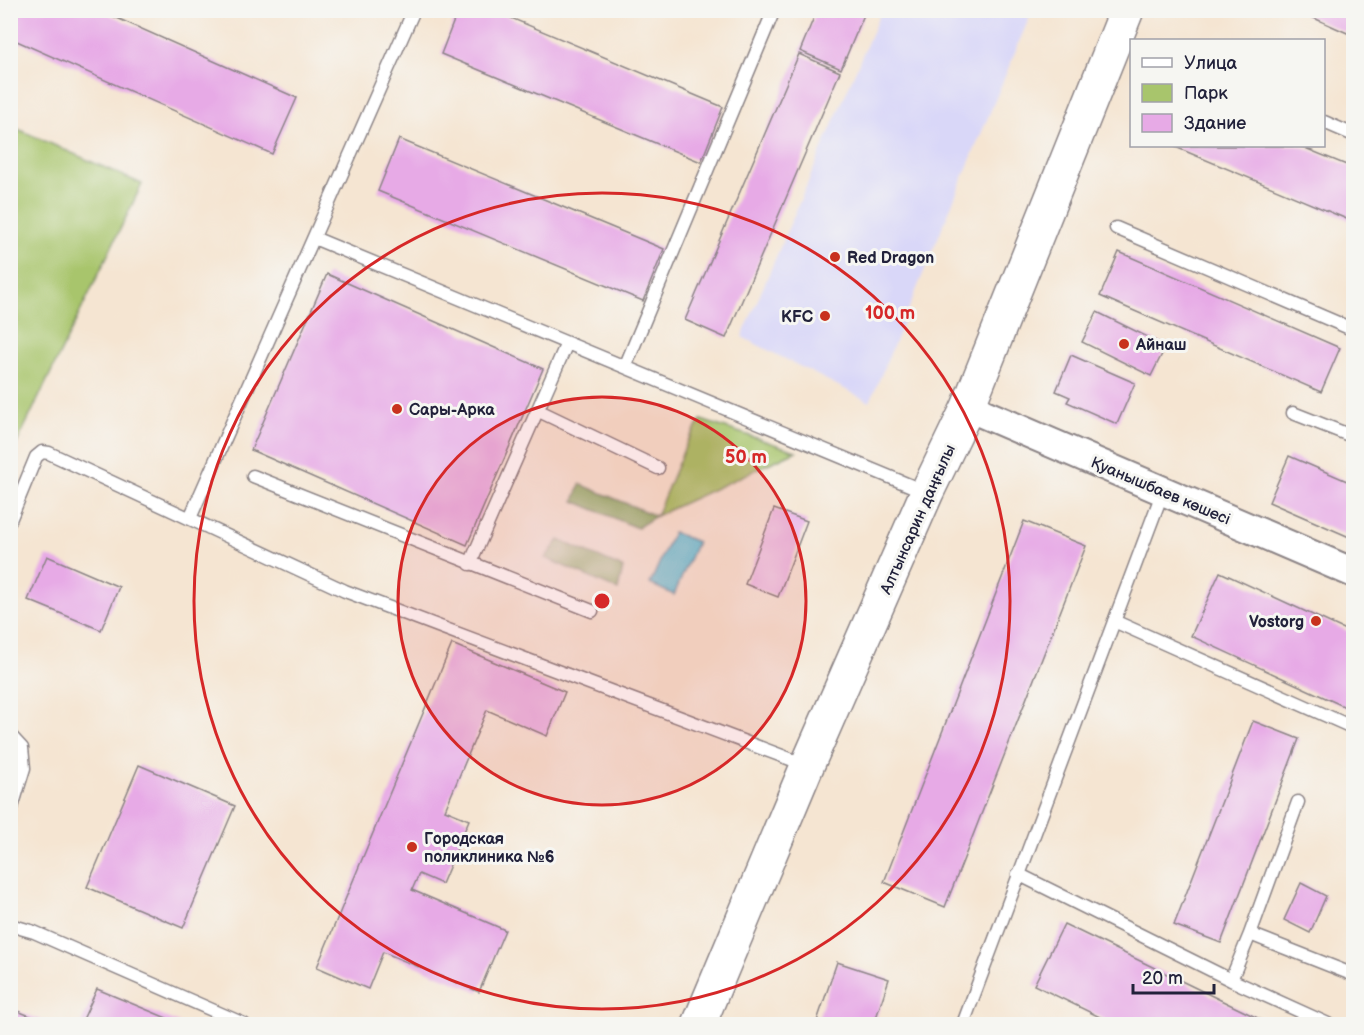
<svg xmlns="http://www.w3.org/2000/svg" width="1364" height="1035" font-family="'Balsamiq Sans',sans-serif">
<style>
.built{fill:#d9d7f8}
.green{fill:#a8c56c;stroke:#657454;stroke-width:1.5}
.forest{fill:#86aa60;stroke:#54664e;stroke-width:1.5}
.water{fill:#5bc2d8;stroke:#3e728a;stroke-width:1.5}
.building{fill:#e7aae6}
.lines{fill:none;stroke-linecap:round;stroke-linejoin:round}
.service-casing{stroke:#8c8486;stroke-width:15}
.tertiary-casing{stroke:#8c8486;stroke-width:32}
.secondary-casing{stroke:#8c8486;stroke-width:36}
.service{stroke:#fff;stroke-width:12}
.tertiary{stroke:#fff;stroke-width:28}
.secondary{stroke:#fff;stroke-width:33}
.ring{fill:none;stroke:#d62828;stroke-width:3}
.poi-dot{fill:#c8321e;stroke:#f6f6f2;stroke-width:2}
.labels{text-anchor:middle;stroke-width:6;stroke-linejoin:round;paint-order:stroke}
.poi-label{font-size:16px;font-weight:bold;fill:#22223b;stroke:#f6f6f2;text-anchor:start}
.street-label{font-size:16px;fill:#22223b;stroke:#f6f6f2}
.centre{fill:#d62828;stroke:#f6f6f2;stroke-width:3}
.ring-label{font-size:18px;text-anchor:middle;font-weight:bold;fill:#d62828;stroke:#f6f6f2;stroke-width:6;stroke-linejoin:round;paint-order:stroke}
</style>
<rect width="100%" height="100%" fill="#f6f6f2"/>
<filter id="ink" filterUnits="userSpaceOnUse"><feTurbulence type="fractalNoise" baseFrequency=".0167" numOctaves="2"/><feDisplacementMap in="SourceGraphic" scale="12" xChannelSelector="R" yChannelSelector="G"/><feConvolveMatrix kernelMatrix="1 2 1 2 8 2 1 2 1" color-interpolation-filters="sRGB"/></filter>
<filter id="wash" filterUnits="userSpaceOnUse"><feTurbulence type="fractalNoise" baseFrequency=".008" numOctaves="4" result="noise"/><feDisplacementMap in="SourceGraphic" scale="24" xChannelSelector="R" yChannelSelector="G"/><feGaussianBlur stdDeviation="1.35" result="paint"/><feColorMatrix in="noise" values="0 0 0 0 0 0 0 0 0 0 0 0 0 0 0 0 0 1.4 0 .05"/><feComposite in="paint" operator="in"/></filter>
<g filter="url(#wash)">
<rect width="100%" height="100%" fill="#f5e5d2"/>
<path class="built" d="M881,11H1032L870,402L742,337Z"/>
<path class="green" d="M11,126L142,184L12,453L10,452Z
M701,420L796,451L656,516L687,442Z"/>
<path class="forest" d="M580,484L656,516L637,528L574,501Z
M559,540L623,568L618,590L545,558Z"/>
<path class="water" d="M673,532L697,542L674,595L650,584Z"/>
<g id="blocks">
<path class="building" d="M10,10H99L297,98L272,154L10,38Z
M458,10H492L723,107L701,162L441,54Z
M817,10H866L841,69L800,51Z
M1296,10H1354V36Z
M799,54L840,72L726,338L685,320Z
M399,139L664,249L643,301L378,191Z
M1173,146H1300L1354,168V222Z
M1119,252L1340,348L1321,392L1100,296Z
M327,274L543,369L467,545L251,450Z
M1097,312L1166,346L1151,376L1082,342Z
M1071,355L1135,383L1117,424L1067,402L1070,397L1056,391Z
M1289,456L1354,484V539L1269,502Z
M774,509L807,521L778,597L745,584Z
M1024,521L1086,546L945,907L884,882Z
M47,556L119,587L101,630L28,600Z
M1220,572L1354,634V711L1191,636Z
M452,644L565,692L547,736L487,710L445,810L469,820L442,884L419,874L412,890L505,930L479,992L383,952L368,989L317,967Z
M1253,721L1299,739L1221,943L1174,925Z
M139,765L235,806L183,928L87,887Z
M1301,883L1326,896L1310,933L1284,920Z
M1064,924L1270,1024H1114L1034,985Z
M837,962L889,979L874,1024H816Z
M97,989L181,1024H81Z
M10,1008L50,1024H10Z"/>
</g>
</g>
<g filter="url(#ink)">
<use href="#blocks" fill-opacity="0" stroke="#8c8486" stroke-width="1.5"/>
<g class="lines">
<defs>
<path id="service" d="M1324,122L1354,135
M1116,228L1354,330
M314,238L926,492
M625,367L774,10
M537,410L658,468
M1293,413L1354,437
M253,476L592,611
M190,518L414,10
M10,520L36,457L42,452L49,453L345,591L806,765
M470,564L567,343
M1114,621L1354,728
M10,735L22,748L24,768L10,814
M1298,802L1250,934L1354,975
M1018,874L1231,980L1250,934
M10,925L34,932L244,1024
M1231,980L1328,1024
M963,1024L1163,491"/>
<path id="tertiary" d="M968,407L1354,573"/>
<path id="secondary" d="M699,1024L807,766L927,492L968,407L1127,10"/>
</defs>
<use href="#service" class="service-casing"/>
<use href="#tertiary" class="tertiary-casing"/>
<use href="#secondary" class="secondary-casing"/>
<use href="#service" class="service"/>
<use href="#tertiary" class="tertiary"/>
<use href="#secondary" class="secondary"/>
</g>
</g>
<circle cx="602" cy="601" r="204" fill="#d62828" fill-opacity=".12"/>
<g class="ring">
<circle cx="602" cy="601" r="204"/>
<circle cx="602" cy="601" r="408"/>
</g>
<g class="poi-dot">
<circle cx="835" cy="257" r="6"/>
<circle cx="825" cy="316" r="6"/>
<circle cx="1124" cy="344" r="6"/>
<circle cx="397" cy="409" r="6"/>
<circle cx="1316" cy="621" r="6"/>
<circle cx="412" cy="847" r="6"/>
</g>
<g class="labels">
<g class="poi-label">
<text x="847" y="263">Red Dragon</text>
<text x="813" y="322" text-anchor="end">KFC</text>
<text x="1136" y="350">Айнаш</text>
<text x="409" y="415">Сары-Арка</text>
<text x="1304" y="627" text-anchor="end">Vostorg</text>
<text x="424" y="844">Городская<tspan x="424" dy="18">поликлиника №6</tspan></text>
</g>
<g class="street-label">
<text transform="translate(1161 490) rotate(23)" y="6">Қуанышбаев көшесі</text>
<text transform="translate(917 519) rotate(-66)" y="6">Алтынсарин даңғылы</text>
</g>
</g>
<circle cx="602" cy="601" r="9" class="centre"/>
<g class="ring-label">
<text x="890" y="319">100 m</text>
<text x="746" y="463">50 m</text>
</g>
<rect width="1364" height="1035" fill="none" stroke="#f6f6f2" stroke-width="36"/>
<rect x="1130" y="39" width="195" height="108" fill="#f6f6f2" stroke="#a1a1a9" stroke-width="1.5"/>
<rect x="1142" y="58" width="30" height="9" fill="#ffffff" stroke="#a1a1a9" stroke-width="1.5"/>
<text x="1184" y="69" font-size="18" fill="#22223b">Улица</text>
<rect x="1142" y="84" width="30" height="18" fill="#a8c56c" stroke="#a1a1a9" stroke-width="1.5"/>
<text x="1184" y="99" font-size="18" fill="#22223b">Парк</text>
<rect x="1142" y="114" width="30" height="18" fill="#e7aae6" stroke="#a1a1a9" stroke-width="1.5"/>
<text x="1184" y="129" font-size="18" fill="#22223b">Здание</text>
<path d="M1133 984v9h81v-9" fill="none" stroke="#22223b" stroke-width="3"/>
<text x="1142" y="984" font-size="18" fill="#22223b" stroke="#f6f6f2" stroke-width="4.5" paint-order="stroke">20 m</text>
</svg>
